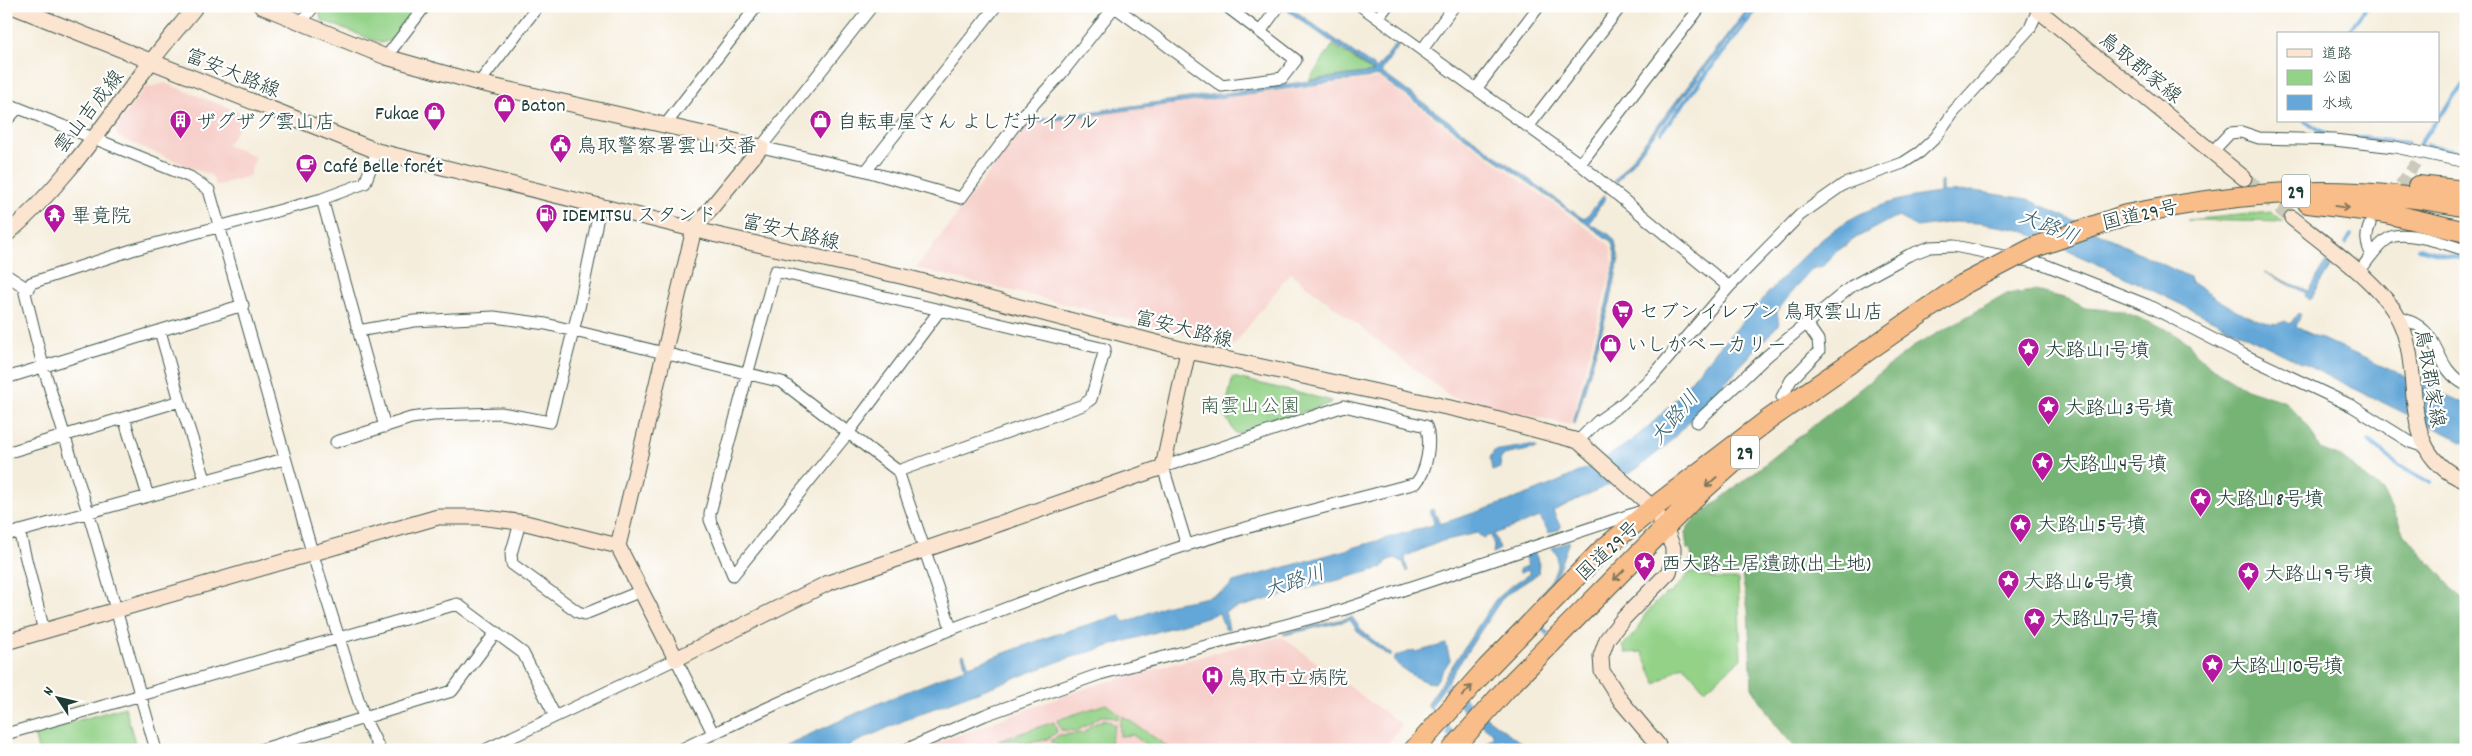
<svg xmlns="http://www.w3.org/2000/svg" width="2472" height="756" font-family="Dekko,'Klee One',sans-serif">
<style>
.built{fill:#f7d0cb}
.green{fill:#93d287;stroke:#59885e}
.forest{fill:#76b474;stroke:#4a7854}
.water{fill:#64a7d8;stroke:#427286}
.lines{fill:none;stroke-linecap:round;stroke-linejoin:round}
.stream{stroke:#64a7d8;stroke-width:4}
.street-tunnel{stroke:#cacaba;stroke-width:11;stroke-dasharray:11 5.5;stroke-linecap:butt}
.secondary-tunnel{stroke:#cacaba;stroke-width:15;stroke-dasharray:15 8;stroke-linecap:butt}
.street-casing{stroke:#3f574d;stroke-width:13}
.secondary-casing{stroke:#3f574d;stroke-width:17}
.highway-casing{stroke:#3f574d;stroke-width:22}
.street{stroke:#fff;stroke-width:11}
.secondary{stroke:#fce5d0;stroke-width:15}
.highway{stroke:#f8bd89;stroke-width:20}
.highway-bridge-casing{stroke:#3f574d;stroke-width:22;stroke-linecap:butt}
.highway-bridge{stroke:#f8bd89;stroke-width:20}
.oneway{stroke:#81775a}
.labels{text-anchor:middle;stroke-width:4.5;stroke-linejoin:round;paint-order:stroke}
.shield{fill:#fff;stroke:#627771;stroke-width:1}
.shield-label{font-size:19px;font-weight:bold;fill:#1f3d34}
.street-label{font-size:20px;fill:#1f3d34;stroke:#fff}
.poi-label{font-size:20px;fill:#1f3d34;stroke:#fff;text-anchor:start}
.park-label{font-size:20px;fill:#3c6249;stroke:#fff}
.water-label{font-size:21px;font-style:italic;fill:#37626d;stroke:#fff}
</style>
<rect width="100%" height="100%" fill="#fff"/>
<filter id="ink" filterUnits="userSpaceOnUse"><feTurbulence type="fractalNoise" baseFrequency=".02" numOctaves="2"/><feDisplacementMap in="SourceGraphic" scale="10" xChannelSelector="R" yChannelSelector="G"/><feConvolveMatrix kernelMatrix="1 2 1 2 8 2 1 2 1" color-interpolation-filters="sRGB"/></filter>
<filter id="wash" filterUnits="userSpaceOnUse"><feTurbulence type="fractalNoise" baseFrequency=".0096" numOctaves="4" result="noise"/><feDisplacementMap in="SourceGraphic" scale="20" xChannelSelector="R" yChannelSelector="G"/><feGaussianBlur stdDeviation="1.12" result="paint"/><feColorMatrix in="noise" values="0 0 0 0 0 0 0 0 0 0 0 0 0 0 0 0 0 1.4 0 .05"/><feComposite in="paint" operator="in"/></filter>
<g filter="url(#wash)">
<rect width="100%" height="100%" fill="#f5eddb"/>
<path class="built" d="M1379,78L1610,245L1613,264L1570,425L1451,397L1290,273L1234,345L916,268L1026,124Z
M165,83L247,115L227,145L256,157L249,176L216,186L212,176L117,137L115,128L145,88Z
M1282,637L1402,725L1383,750H918L1091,686L1255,642Z"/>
<path class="green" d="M321,6H418L391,40L381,43L321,20L319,9Z
M1333,45L1373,72L1309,80Z
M2272,212L2284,222L2187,220Z
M1233,377L1332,401L1331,403L1236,434L1224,414Z
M1690,572L1717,579H1738L1741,659L1705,690L1683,665L1656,684L1642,652L1625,653L1623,645L1636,632L1646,613L1665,594L1671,593Z
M1106,704L1120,715L1117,719L1110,716H1101L1077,731L1061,730L1057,720Z
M125,707L137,750H38L34,733Z
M1123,716L1168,747L1166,750C1150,750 1145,744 1133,735L1120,736V721Z
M1105,719L1115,725L1108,750H1063L1051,741L1059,735L1084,733L1090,726Z
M1054,722L1057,732L1046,740L1027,743L1014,740L998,741Z"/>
<path class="forest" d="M2036,291L2068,299L2085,308L2122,311L2166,329L2188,342L2197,355L2218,372L2246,389L2286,402L2308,426L2320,449L2341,457L2384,492L2404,534L2466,604V750H1797L1775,724L1752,687L1748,610L1741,570C1718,579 1711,575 1688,567L1692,557L1690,549H1687L1685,532L1694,520L1913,347L2007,294Z"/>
<path class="water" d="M1281,6H1288L1377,69L1395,45L1398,47L1381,72L1582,218L1586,217L1604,195L1606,197L1589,223L1610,235L1615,241L1619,259L1611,299L1575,424L1573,423L1607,302L1616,258L1612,242L1379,76L1033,123L1032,120L1374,72Z
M1750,6H1755L1617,182L1615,180Z
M1942,180V192L1974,191L2028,199L2189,277L2191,282C2208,293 2266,334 2285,321L2290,324L2298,313L2301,315L2296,326L2302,330L2466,404V443L2104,267L2021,230L1979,223L1953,222L1917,227L1898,217L1893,218L1856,238L1836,252L1823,266L1812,269L1797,285L1777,312L1779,324L1667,445L1638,468L1606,486L1553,511L1561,528L1549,533L1540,517L1494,534L1500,549L1493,553L1494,546L1491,535L1483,538L1477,533L1442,541L1406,556L1405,561L1408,571H1406L1403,562L1395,558L1388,560L1382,568L1225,611L1229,629H1225L1219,613L1063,660L916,715L839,750H775L886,700L966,668L962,655L964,654L969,666L1054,635L1119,615L1125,622C1138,618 1149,612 1161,607C1180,600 1223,600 1233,582L1433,525L1434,522L1430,510L1433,509L1440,524C1507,502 1587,478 1642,432C1669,410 1690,381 1713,354C1723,342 1735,331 1746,318C1773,288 1801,254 1834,230C1864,207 1903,197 1940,193V181Z
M2326,262L2331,266L2310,299L2305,296L2306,293L2264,272L2309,291Z
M1530,445L1538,448L1504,455L1500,460L1501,468L1492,471L1490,458L1494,451Z
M1569,541L1553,585L1538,600C1546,584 1559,577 1557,554L1552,548Z
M1534,551L1539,563L1538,574L1510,592L1501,600L1431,707L1458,738L1456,740L1427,705L1495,600L1508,588L1529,574V570L1520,573L1519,569L1528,566L1524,555Z
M1352,617L1363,632L1392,655L1390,657L1359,633L1350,620L1284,635L1283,633Z
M1446,644L1450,660L1435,683C1420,683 1403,670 1393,660L1396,656L1414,650L1416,652Z
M1450,683L1478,711L1531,750H1517L1502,739L1492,750H1481L1493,736V733L1469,716L1445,690Z"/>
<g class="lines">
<path class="stream" d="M2347,34L2367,6
M2438,118L2466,81
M2305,121L2327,135
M1661,132L1759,6
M2354,137L2407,143
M2419,145L2436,121
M2427,145L2466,153
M2345,244L2351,235
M2418,248L2466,260
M2369,441L2399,466L2430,483
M1539,625L1547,633
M1447,726L1449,736L1453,740
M1500,750L1509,740"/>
</g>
</g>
<g filter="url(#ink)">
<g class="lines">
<path class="street-tunnel" d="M2390,198L2416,163"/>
<path class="secondary-tunnel" d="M2244,178L2292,218"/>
<defs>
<path id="street" d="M872,6L761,147L866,171L961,198L1018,121L1061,74L1115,6
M1226,6L1260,32L1279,6
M1361,6L1580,164L1729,287
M1115,7L1222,86L1282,78L1296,60L1260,32
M1378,18L1387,6
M302,21L314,6
M1422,50L1454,6
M386,57L425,6
M479,83L538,6
M1476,89L1539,6
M6,103L190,177L209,190L312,552L364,718L380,750
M6,121L18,108
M666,124L757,6
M1528,127L1621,6
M2213,151L2230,133L2241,132L2259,138L2334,140L2395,147L2466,162
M1580,164L1701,6
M866,171L996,6
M322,199L385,427
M2370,224C2365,236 2366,244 2372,255
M2358,273C2367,262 2377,245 2389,238C2406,229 2448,245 2466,250
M6,275L28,289
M2397,317C2446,328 2429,366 2466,385
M160,331L180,401L205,479
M358,331L414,321L494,317L546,324L782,382L898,471L951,628
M6,378L243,305
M1782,397L1791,380L1819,351L1818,340L1807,324
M124,418L148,496
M1697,422L1767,356L1852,286L1909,255L1930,247L1954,246L2043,264L2147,305L2244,355L2352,406L2410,442L2425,447
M1578,441L1598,421L1622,404L1652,377L1729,287L1800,215L1844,184L1903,163L1920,152L1936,137L1954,112L2030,28L2038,10L2034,7
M336,442L411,418L433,415L501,413L550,422L579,308L600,207
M6,453L180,401
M898,471L1083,405L1091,399L1105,349L775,271L710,513V520L733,575L848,433L940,310
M520,523L511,554L512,564L578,612L585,614L641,591
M19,531L44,631
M6,535L284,459
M6,734L457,604L523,653L555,716
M156,750L92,525L43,366L25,293L31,283L58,274L132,250L322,199L365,183L377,151
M260,750L452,691L496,632
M485,750L676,659L713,733
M680,750C844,668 1010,602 1184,546C1260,522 1339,504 1416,483C1427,471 1432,441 1426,426L1344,406L1163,467L1187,546
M905,750L985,715L1100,674L1342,610L1642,511"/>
<path id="secondary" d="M12,6L377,151L717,235L905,277L1188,351L1469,412L1578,441L1653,508L1665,527L1673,548V560L1669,572L1623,619L1607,639L1601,656L1602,671L1621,701L1658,745
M261,6L386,57L479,83L761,147L694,229L618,546L676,659L828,583L1163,467L1188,351
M2041,6L2038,10L2244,178
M2292,218C2324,244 2376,280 2396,314C2429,371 2391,452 2466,481
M6,235C63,186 105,122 150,63C165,43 181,25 196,6
M6,642L438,517H479L526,523L618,546"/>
<path id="highway" d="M2418,186L2466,191
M2308,203L2386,213L2466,232
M2126,215C2243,191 2348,182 2466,207
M1414,750L1487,668L1601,551L1653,508L1768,420L1962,285
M1452,750L1506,689L1695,497L1743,454"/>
</defs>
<use href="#street" class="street-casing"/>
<use href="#secondary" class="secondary-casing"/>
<use href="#highway" class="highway-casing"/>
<use href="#street" class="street"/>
<use href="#secondary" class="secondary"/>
<use href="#highway" class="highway"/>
<defs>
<path id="highway-bridge" d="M1962,285L2035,247L2126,215"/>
</defs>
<use href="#highway-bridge" class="highway-bridge-casing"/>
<use href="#highway-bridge" class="highway-bridge"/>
</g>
<defs><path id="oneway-shaft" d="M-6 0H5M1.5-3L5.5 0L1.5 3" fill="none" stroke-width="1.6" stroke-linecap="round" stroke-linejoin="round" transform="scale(1.25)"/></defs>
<g class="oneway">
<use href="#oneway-shaft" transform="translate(2342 207) rotate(8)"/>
<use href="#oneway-shaft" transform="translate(1711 482) rotate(138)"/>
<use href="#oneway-shaft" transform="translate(1619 575) rotate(135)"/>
<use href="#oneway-shaft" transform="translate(1467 691) rotate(-47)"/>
</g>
</g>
<defs>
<symbol id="shop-pin" viewBox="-11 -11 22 30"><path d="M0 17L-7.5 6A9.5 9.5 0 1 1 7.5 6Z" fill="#b5179e" stroke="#fff"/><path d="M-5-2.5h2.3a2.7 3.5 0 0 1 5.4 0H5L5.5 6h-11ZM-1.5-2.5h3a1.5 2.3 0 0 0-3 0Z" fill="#fff"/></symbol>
<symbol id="building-pin" viewBox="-11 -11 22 30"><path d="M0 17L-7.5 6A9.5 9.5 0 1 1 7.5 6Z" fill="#b5179e" stroke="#fff"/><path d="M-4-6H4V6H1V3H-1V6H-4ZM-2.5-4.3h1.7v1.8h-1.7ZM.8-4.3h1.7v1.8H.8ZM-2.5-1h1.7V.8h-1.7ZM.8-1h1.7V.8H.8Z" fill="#fff"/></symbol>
<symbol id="civic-pin" viewBox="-11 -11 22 30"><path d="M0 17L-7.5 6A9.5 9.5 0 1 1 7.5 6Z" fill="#b5179e" stroke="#fff"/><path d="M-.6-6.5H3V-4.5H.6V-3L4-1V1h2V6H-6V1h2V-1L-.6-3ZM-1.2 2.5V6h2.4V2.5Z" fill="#fff"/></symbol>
<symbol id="cafe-pin" viewBox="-11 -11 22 30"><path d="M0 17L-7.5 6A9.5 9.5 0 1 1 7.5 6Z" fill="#b5179e" stroke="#fff"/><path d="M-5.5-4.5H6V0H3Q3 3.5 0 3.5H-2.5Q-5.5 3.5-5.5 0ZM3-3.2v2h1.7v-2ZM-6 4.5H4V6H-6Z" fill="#fff"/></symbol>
<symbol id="fuel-pin" viewBox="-11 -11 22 30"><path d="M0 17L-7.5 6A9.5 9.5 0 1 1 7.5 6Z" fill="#b5179e" stroke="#fff"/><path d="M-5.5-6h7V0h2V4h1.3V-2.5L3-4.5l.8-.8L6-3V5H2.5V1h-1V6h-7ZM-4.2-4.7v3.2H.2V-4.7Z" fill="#fff"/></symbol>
<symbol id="temple-pin" viewBox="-11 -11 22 30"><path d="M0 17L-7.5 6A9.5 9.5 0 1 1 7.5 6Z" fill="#b5179e" stroke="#fff"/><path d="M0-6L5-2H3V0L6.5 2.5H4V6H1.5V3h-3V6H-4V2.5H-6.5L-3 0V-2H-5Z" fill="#fff"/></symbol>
<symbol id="supermarket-pin" viewBox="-11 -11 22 30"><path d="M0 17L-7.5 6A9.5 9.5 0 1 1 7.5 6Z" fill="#b5179e" stroke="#fff"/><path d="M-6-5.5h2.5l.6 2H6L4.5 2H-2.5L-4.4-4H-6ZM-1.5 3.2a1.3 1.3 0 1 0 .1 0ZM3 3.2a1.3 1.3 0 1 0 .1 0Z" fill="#fff"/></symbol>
<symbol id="sight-pin" viewBox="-11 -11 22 30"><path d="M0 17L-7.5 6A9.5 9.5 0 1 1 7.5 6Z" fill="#b5179e" stroke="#fff"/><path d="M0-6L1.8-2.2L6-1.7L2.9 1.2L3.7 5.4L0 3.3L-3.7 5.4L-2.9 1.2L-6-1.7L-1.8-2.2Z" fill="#fff"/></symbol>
<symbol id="hospital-pin" viewBox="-11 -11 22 30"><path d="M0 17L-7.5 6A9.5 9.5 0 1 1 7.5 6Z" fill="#b5179e" stroke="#fff"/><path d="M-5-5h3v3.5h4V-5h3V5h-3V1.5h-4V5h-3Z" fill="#fff"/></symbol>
</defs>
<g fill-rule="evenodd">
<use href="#shop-pin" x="492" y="92" width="25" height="34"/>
<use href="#shop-pin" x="422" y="100" width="25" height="34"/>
<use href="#building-pin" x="168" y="108" width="25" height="34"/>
<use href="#shop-pin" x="808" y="108" width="25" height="34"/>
<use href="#civic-pin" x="548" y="132" width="25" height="34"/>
<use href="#cafe-pin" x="294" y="152" width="25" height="34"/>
<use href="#fuel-pin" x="534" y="202" width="25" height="34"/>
<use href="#temple-pin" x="42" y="202" width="25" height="34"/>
<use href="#supermarket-pin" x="1610" y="298" width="25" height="34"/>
<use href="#shop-pin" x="1598" y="332" width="25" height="34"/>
<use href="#sight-pin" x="2016" y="336" width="25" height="34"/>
<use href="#sight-pin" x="2036" y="394" width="25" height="34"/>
<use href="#sight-pin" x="2030" y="450" width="25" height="34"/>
<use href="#sight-pin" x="2188" y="486" width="25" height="34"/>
<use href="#sight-pin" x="2008" y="512" width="25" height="34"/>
<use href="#sight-pin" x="1632" y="550" width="25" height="34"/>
<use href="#sight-pin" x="2236" y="560" width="25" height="34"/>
<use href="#sight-pin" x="1996" y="568" width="25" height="34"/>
<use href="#sight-pin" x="2022" y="606" width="25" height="34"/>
<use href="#sight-pin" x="2200" y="652" width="25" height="34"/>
<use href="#hospital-pin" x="1200" y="664" width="25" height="34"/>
</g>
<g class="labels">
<g class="shield">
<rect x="2282" y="174.5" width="28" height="33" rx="4"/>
<rect x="1731" y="435.5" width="28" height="33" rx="4"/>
</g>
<g class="shield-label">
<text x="2296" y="198">29</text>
<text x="1745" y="459">29</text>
</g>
<g class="street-label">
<text transform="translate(2141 67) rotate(39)" y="7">鳥取郡家線</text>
<text transform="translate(233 72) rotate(22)" y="7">富安大路線</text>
<text transform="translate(88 111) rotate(-52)" y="7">雲山吉成線</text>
<text transform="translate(2140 214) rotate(-13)" y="7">国道29号</text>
<text transform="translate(791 231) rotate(13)" y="7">富安大路線</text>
<text transform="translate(1184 328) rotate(14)" y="7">富安大路線</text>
<text transform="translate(2431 378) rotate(80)" y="7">鳥取郡家線</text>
<text transform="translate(1607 550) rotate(-43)" y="7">国道29号</text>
</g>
<g class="poi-label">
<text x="521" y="111">Baton</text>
<text x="419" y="119" text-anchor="end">Fukae</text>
<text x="196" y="128">ザグザグ雲山店</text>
<text x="837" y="128">自転車屋さん よしだサイクル</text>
<text x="577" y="152">鳥取警察署雲山交番</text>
<text x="323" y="172">Café Belle forét</text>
<text x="562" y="221">IDEMITSU スタンド</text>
<text x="71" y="222">畢竟院</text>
<text x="1639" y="318">セブンイレブン 鳥取雲山店</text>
<text x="1627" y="351">いしがベーカリー</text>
<text x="2045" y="356">大路山1号墳</text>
<text x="2065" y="414">大路山3号墳</text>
<text x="2059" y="470">大路山4号墳</text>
<text x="2216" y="505">大路山8号墳</text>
<text x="2037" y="531">大路山5号墳</text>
<text x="1661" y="570">西大路土居遺跡(出土地)</text>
<text x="2264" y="580">大路山9号墳</text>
<text x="2024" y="588">大路山6号墳</text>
<text x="2051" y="625">大路山7号墳</text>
<text x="2228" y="672">大路山10号墳</text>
<text x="1228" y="684">鳥取市立病院</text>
</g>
<g class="park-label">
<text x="1250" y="412">南雲山公園</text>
</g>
<g class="water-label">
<text transform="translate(2049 226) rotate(22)" y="7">大路川</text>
<text transform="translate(1674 417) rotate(-50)" y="7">大路川</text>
<text transform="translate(1294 581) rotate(-19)" y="7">大路川</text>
</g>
</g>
<rect width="2472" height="756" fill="none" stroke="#fff" stroke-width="25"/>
<rect x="2277" y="32" width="162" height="90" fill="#ffffff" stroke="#a5b1ae"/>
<rect x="2287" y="49" width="25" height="8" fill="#fce5d0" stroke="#a5b1ae"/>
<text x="2322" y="58" font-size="15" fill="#1f3d34">道路</text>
<rect x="2287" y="70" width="25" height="15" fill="#93d287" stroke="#a5b1ae"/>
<text x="2322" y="82" font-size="15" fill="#1f3d34">公園</text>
<rect x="2287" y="95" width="25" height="15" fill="#64a7d8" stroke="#a5b1ae"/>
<text x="2322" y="108" font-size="15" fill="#1f3d34">水域</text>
<g transform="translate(58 698) rotate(305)" stroke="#ffffff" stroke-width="4" paint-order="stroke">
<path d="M0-4L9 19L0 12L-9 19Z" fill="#1f3d34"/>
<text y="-8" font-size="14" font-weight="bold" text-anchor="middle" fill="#1f3d34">N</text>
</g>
</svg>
